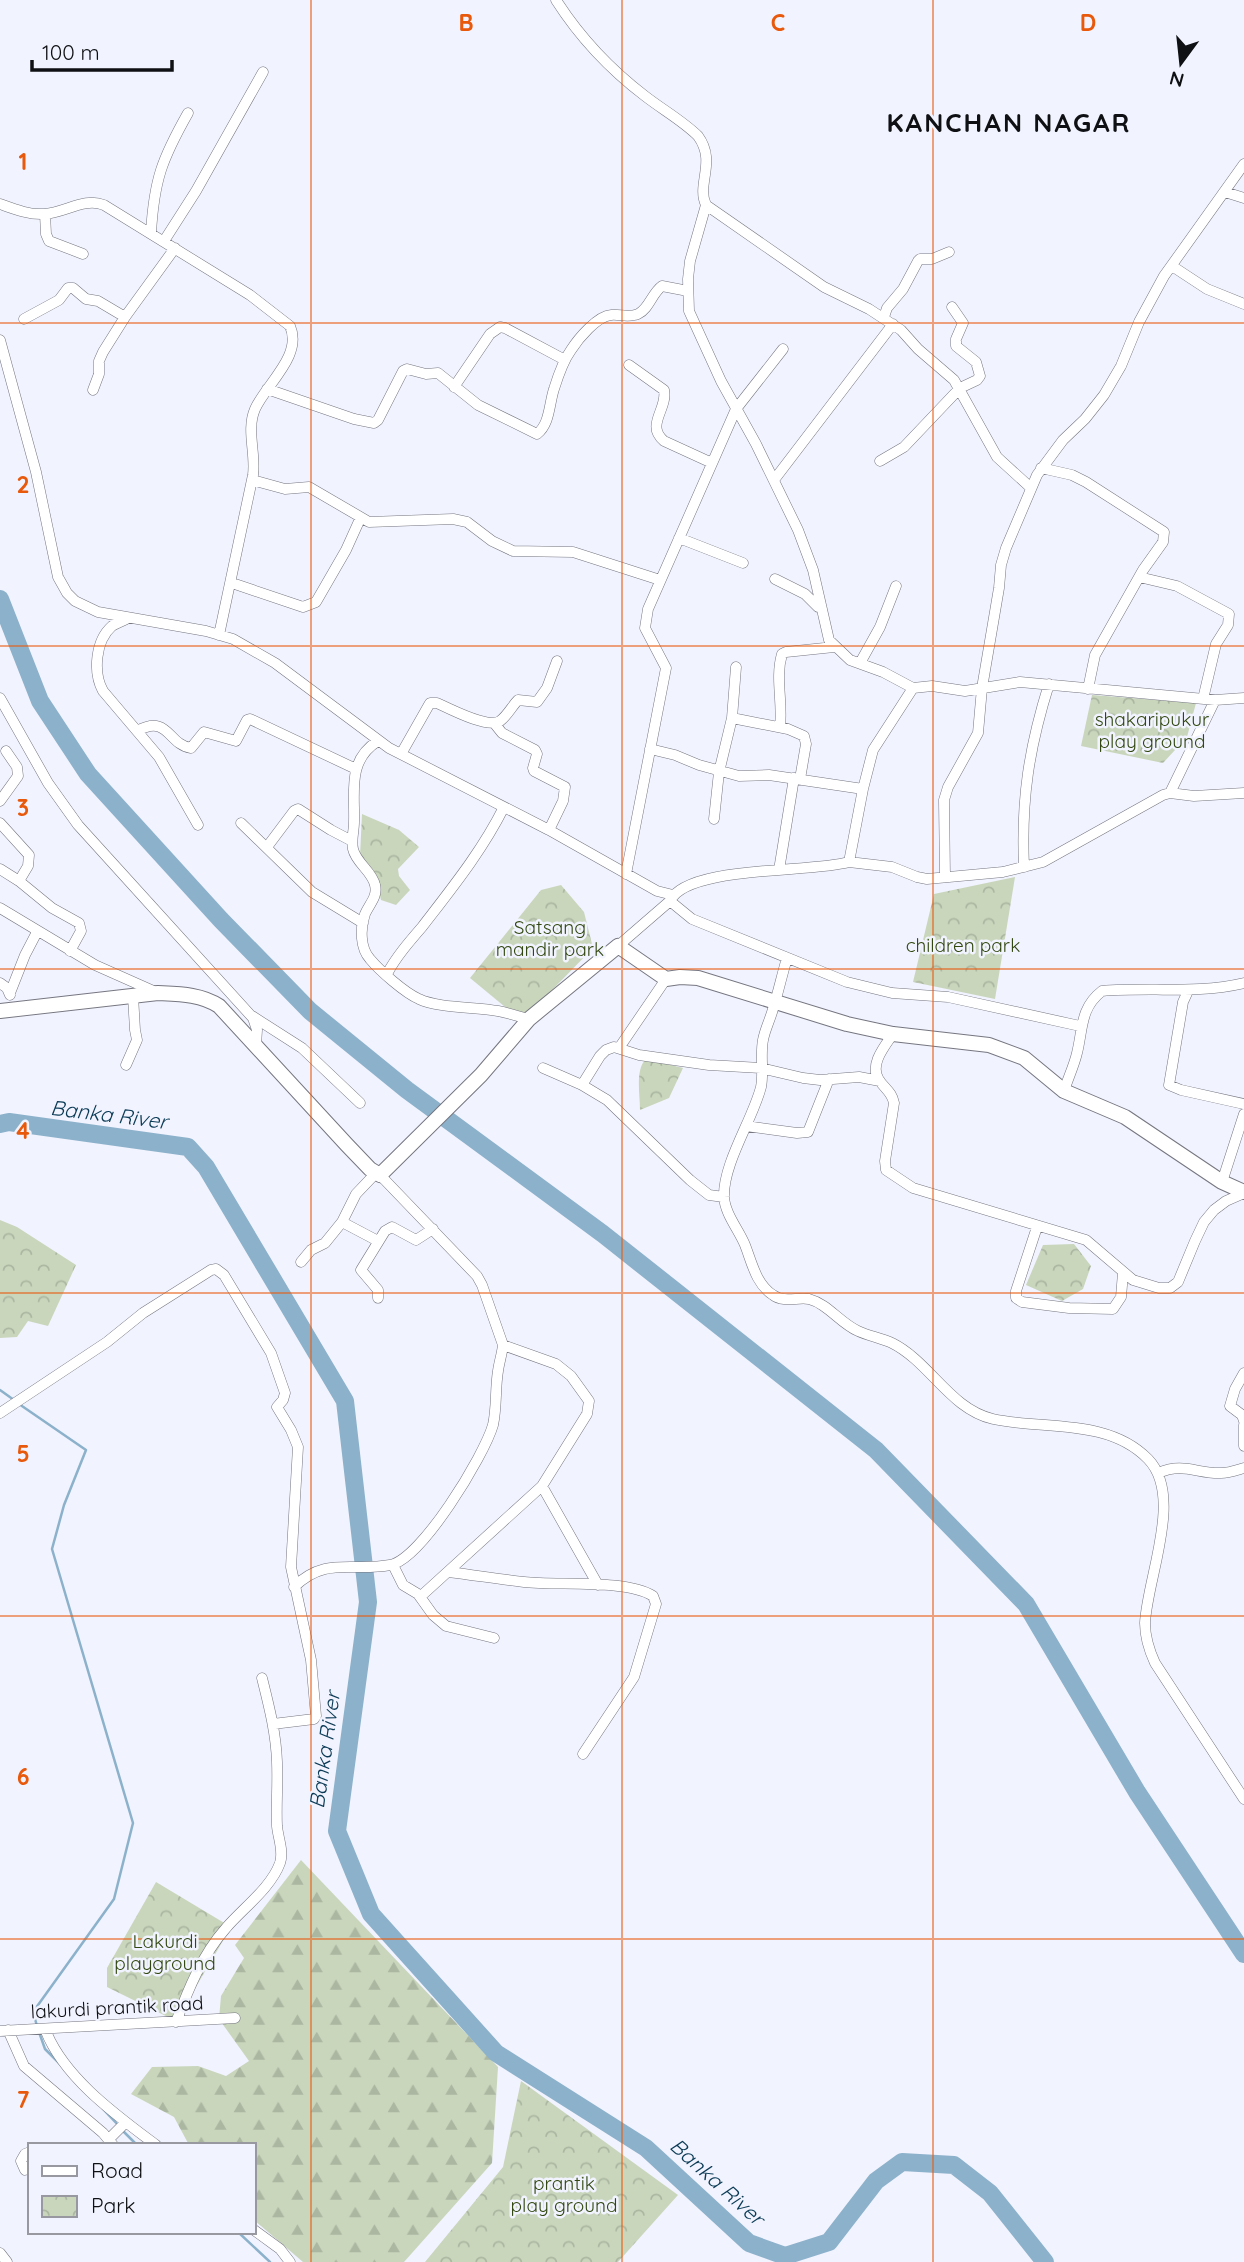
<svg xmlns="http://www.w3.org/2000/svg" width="1244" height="2262" font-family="Quicksand,sans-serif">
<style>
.forest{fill:url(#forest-firs)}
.park{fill:url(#park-crowns)}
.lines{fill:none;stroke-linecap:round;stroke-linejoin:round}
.stream{stroke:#8cb1cb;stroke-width:2.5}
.river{stroke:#8cb1cb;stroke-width:18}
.street-casing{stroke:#757680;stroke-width:11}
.secondary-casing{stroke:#757680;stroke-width:16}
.street{stroke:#fff;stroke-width:10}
.secondary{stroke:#fff;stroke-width:14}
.grid{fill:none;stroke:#e8590c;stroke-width:2;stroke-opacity:0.55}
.labels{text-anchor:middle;stroke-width:5;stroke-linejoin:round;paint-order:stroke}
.park-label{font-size:19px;fill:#324810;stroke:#f1f3fe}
.street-label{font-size:19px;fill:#0f1014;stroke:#f1f3fe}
.water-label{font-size:21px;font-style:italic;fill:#0a3a55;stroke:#f1f3fe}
.district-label{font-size:26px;font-weight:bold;letter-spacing:2px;fill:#0f1014;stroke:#f1f3fe}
.grid-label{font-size:23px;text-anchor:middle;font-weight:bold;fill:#e8590c;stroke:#f1f3fe;stroke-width:5;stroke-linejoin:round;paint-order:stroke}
</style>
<defs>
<pattern id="forest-firs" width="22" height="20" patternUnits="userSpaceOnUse" patternTransform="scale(1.75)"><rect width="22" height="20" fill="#c9d6bc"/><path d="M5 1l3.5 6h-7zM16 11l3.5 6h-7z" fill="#abb7a1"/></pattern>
<pattern id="park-crowns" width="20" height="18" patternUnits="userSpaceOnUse" patternTransform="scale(1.75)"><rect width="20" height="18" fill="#c9d6bc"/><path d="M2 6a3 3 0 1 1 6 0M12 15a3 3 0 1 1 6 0" fill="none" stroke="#abb7a1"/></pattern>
</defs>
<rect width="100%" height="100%" fill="#f1f3fe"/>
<path class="forest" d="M301,1860L498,2067L492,2163L404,2262H303L254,2220V2145H189L174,2117L131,2094L152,2067L198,2066L226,2076L249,2061L219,2019L221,1996L244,1958L235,1945Z"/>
<path class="park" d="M1092,695L1196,703L1187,737L1163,763L1081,746Z
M362,814L399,830L419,847L398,869L399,876L410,890L396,905L381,900L377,883L360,856Z
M1015,877L995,999L913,982L934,894Z
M561,885L584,912L593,948L522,1021L470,978L541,890Z
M646,1059L683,1068L669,1098L640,1110C640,1095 635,1069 646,1059Z
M0,1220L17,1227L76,1265L48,1326L28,1321L17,1337L0,1338Z
M1074,1244L1091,1266L1083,1289L1062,1301L1026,1285L1043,1245Z
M156,1882L231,1927L176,2021L107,1987V1968Z
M521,2081L678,2195L618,2262H425L503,2167Z"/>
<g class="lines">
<path class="stream" d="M0,1390L14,1400
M19,1404L86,1450L64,1505L52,1549L133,1823L114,1899L33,2012L37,2026
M39,2032L45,2049L60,2064
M103,2109L118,2125
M122,2130L137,2145
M238,2232L270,2262"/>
<path class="river" d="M0,599L40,701L88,774L221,920L310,1011L407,1090L603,1234L876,1450L1026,1604L1137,1792L1244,1954
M0,1124L9,1122L188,1147L206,1167L345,1401L368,1602L337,1831L371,1914L496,2053L646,2148L749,2243L785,2256L829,2242L876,2181L902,2162L954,2165L990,2193L1045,2262"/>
<defs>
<path id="street" d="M556,0C579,36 611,70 645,96C663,110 683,121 698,136C717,162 696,184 706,205L824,287L869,309L901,330L918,349L954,380L997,457L1031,488
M1225,192L1244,198
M0,204C14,209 29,215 44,214C65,213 84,197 104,205L250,295L290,326C303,356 266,384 255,409C246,430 256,453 253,475L219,635
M706,205L690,261L688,279L689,311L721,381L756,444L798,530L813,570L829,640L850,660L883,672L913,688
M45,214L46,234L49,241L83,254
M151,233C154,180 162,159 188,113
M164,241L196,191L263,72
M1172,266L1207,289L1244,304
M884,317L887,308L903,289L918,261L920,259H932L949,252
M24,319L59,300L68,288H73L86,299L98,301L125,317
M0,340L36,472L58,577L67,593L75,601L98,612L206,631L233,639L275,663L389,748L549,830L657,891L673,895
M629,365L664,390C668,409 645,425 664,441L712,463
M454,387L490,334L500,327L505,328L565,360
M267,389L354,419L374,423L378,420L403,371L407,369L426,374L438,373L478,405L537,434C550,424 549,404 554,389C558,376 563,361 571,350C578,339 597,316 611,315C619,314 629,318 638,314C649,309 652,293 662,286L688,291
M93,390L99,374V361L103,352L125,317L175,248
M880,461L904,447L960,388L977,380L980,376L976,362L956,346V339L963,323L952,307
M1041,468L1072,475L1086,482L1164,532L1163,542L1143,570L1095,655L1088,689
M252,480L285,489L309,487L369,522L453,519L467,522L492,541L513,551L573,552L660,580
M774,480L893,324
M679,538L743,563
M1139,577L1177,586L1229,614L1228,625L1216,644L1203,699
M775,579L805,594L818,607
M232,583L303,607L316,602L346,550L360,519
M128,618C123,621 117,623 112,626C95,641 93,673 103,691L159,757L198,825
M860,663L880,627L896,586
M736,667L732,718L788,729L804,736L806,744L800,779
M0,698L48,783L78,825L253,1018L257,1030L256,1045
M494,723L502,733L535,750L537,754L533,768L534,771L565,787L563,801L549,830
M780,727C783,703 775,678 782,654L786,652L834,647
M137,731C169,714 167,744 191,748L204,732L236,741L247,720L250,719L356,769
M378,741C347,760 355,792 354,822C354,831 351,840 353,849C356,863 372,871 375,885C378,897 369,904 365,914C360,928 360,948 370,959C380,971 405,993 419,999C437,1008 477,1007 498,1011C509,1013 519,1017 529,1019
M650,749L675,755L699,765L739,776L769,775L863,789
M401,754L430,703H437C450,709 488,729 500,721C508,715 512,706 518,700L537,702L547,688L557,661
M1170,793L1194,796L1244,793
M0,801L18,776L17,767L6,751
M714,819L719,772L732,718
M0,823L29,855L28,866L19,881
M241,823L312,892L363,923
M267,847L294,811L298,809L331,830L352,841
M849,862L892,867L917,877L927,879L1003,872L1043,862L1163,795L1170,793L1215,700
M1024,867C1021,799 1029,748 1049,684
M0,869L19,881L52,908L79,923L81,931L70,951
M779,870L794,778
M626,874L666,668L645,628L648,609L736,409L783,349
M945,877L944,800L948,787L978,733L982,688L999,588L1001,565L1006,548L1037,475L1063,440L1085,419L1104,395L1121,366L1139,322L1164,276L1244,164
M670,901L692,919L847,982L892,993L948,997L1080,1026
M0,908L95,965L158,993
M618,946L670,901C687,865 812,873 849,862L863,789L873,750L913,688L932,686L965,691L1020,682L1215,700L1244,698
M787,958C782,975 778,993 773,1009C770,1020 765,1029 763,1040C760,1055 764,1072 761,1087C753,1119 723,1163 724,1197C725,1214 739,1230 745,1245C752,1263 756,1284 773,1295C784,1303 797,1297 809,1299C828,1304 840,1323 858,1331C869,1336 881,1338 892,1343C930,1362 950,1409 993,1419C1044,1430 1108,1418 1148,1459C1184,1496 1147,1578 1145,1623C1145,1638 1149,1650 1155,1663L1244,1799
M387,974C396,957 409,942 422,927C452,888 482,851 504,807
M0,983L7,988L10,995
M1188,991L1183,1002L1169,1085L1181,1090L1244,1104
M10,993L25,955L37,932
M252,1016L302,1048L360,1103
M893,1034C884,1047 869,1065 879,1080C885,1089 892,1092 894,1103L885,1161L886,1170L913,1188L1086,1240L1133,1280L1159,1288H1170L1178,1282L1195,1241L1204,1222L1214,1210L1226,1201L1244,1193
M619,1048L666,979
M126,1065L137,1040L135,1030L133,996
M543,1068L582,1085L607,1100L690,1180L709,1195L724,1197
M582,1085L600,1056L606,1050L614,1047L639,1055L709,1065L761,1068L803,1078L820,1080L859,1077L880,1081
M1064,1091C1068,1078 1074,1066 1077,1053C1083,1029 1080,1008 1102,991C1150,987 1197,994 1244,983
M746,1126L797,1133L808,1132L829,1079
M380,1175L477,1276L482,1285L503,1345L556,1364L571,1376L589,1401L587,1414L542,1486L420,1597
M1222,1182L1244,1114
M342,1222L356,1194L376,1173
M1037,1227L1016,1291V1298L1022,1302L1069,1308L1113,1309L1121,1297L1123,1273
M301,1262L311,1250L325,1243L342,1222L378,1241
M378,1298V1290L361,1270L385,1231L392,1227L416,1240L433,1229
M1244,1373L1235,1389L1230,1406L1242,1415L1244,1421
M0,1413L107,1342L143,1313L211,1270L216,1269L224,1275L271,1353L285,1393L283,1400L277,1407L291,1430L298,1447L291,1567L311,1660L316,1716L314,1719L273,1724
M1244,1425V1446
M1158,1473C1184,1462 1197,1474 1221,1473C1229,1473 1237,1470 1244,1468
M542,1486L598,1585
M393,1565L403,1585L418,1594L433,1615L446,1626L494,1638
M448,1572C473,1575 498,1579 524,1582C557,1586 626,1579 653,1596L656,1604L634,1677L583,1754
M294,1587C325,1556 352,1572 390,1565C421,1560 484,1456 493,1425C497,1407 495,1389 498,1371C499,1363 502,1354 503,1345
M176,2022C188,1990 202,1955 226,1928C242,1909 271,1888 280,1863C284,1851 278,1838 277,1826C276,1805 278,1784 277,1762C276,1733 269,1706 262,1678
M45,2029C63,2077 116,2115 156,2145
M8,2030L24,2066L103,2133L113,2145
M0,2031L235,2018
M109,2139L126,2122
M25,2170L21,2161L25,2154L30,2152
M254,2230L280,2249L290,2262
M0,2253L7,2262"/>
<path id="secondary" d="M0,1011L158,993C179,994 201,994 219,1006L347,1145L370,1169L380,1175L481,1075L529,1019L618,946L666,979L680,977L698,978L847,1024L893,1034L989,1045L1024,1058L1064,1091L1125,1117L1222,1182L1244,1192"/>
</defs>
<use href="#street" class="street-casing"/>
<use href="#secondary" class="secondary-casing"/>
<use href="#street" class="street"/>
<use href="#secondary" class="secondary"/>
</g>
<path class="grid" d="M311,0V2262M622,0V2262M933,0V2262M0,323H1244M0,646H1244M0,969H1244M0,1293H1244M0,1616H1244M0,1939H1244"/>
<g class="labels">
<g class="park-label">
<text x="1152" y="726">shakaripukur<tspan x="1152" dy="22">play ground</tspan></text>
<text x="550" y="934">Satsang<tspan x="550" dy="22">mandir park</tspan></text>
<text x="963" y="952">children park</text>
<text x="165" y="1948">Lakurdi<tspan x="165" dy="22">playground</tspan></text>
<text x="564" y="2190">prantik<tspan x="564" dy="22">play ground</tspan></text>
</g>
<g class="street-label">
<text transform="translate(117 2007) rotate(-3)" y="7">lakurdi prantik road</text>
</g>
<g class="water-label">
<text transform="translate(109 1115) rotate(7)" y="7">Banka River</text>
<text transform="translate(325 1750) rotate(-82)" y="7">Banka River</text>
<text transform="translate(717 2182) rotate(42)" y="7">Banka River</text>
</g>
<g class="district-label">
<text x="1009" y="132">KANCHAN NAGAR</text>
</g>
</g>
<g class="grid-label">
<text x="466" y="31">B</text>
<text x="778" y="31">C</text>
<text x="1088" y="31">D</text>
<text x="23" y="170">1</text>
<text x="23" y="493">2</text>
<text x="23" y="816">3</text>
<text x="23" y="1139">4</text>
<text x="23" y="1462">5</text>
<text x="23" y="1785">6</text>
<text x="23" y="2108">7</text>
</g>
<rect x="28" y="2143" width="228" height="91" fill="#f1f3fe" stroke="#9798a0" stroke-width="2"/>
<rect x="42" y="2166" width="35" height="10" fill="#ffffff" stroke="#9798a0" stroke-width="2"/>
<text x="91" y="2178" font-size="21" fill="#0f1014">Road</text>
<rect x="42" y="2196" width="35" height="21" fill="url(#park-crowns)" stroke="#9798a0" stroke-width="2"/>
<text x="91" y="2213" font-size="21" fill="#0f1014">Park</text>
<g transform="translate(1181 63) rotate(195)" stroke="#f1f3fe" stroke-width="5" paint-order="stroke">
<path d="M0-5L12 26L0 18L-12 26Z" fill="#0f1014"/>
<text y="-10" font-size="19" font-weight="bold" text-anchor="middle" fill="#0f1014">N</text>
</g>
<path d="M32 60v10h140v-10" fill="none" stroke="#0f1014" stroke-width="3.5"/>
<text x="42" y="60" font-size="21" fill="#0f1014" stroke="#f1f3fe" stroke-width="5" paint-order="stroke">100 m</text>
</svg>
